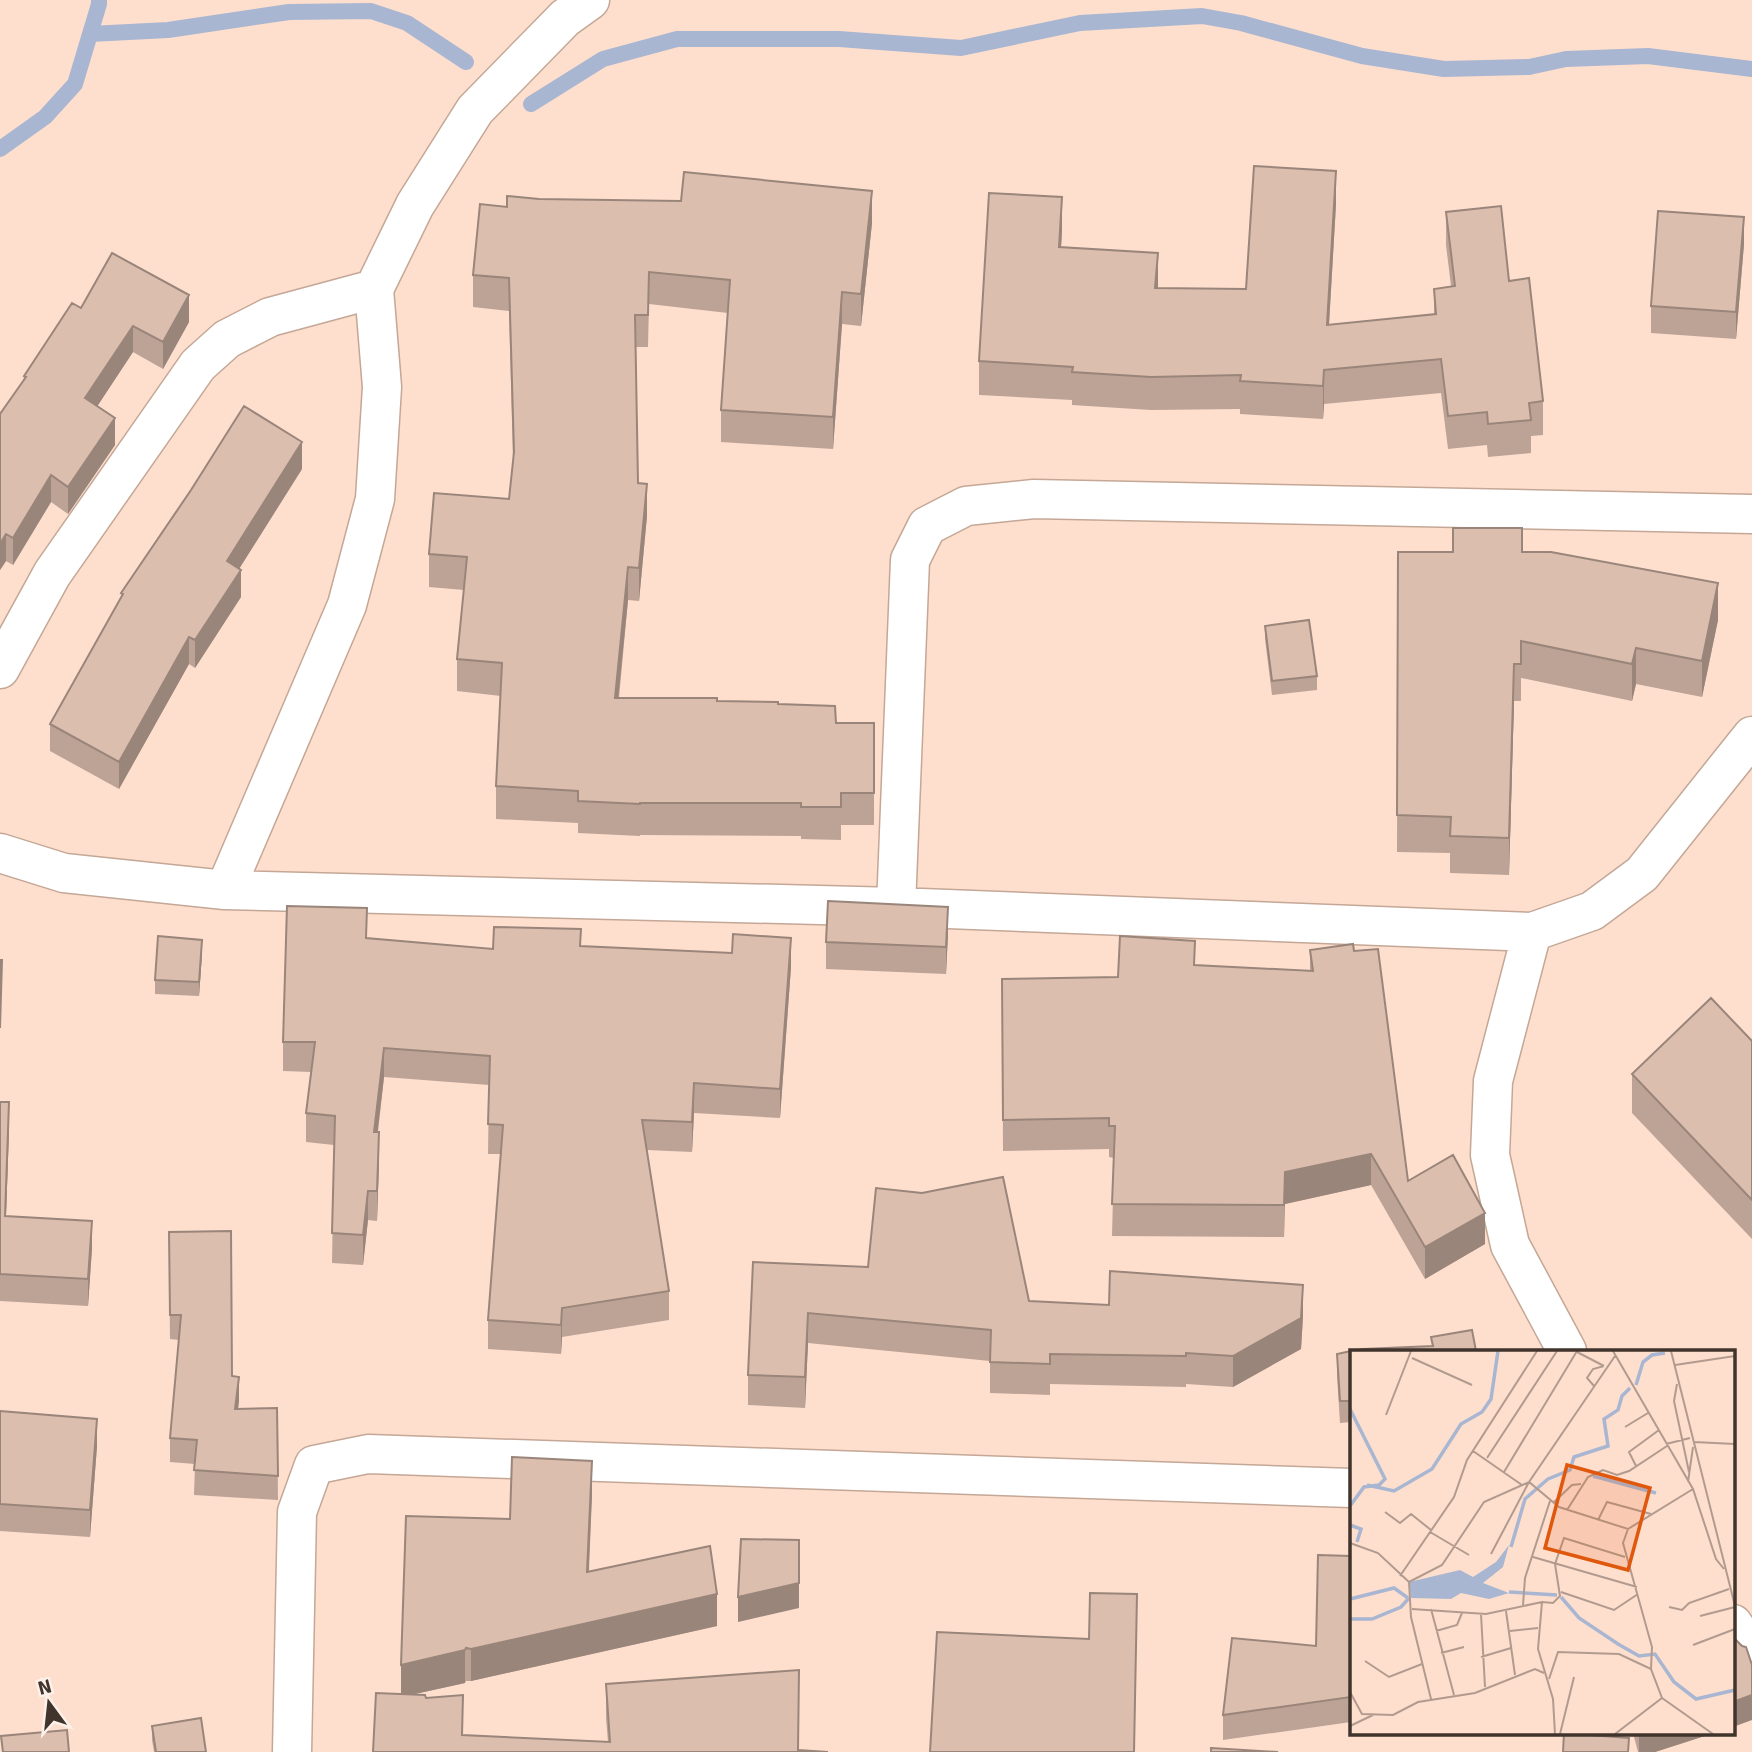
<svg xmlns="http://www.w3.org/2000/svg" width="1752" height="1752" font-family="Signika,sans-serif">
<style>
.lines{fill:none;stroke-linecap:round;stroke-linejoin:round}
.stream{stroke:#a9b6d1;stroke-width:16}
.minor-casing{stroke:#c4a796;stroke-width:41}
.minor{stroke:#fff;stroke-width:38}
.wall{fill:#bda396}
.shaded-wall{fill:#9a857a}
.building{fill:#dcbeae;stroke:#9a857a;stroke-width:2}
.inset-river{fill:none;stroke:#a9b6d1;stroke-width:3.5}
.inset-road{fill:none;stroke:#b29b8e;stroke-width:2}
.view{fill:#e0570e;fill-opacity:0.15;stroke:#e0570e;stroke-width:3.5}
.inset-edge{fill:none;stroke:#40342d;stroke-width:3.5}
</style>
<rect width="100%" height="100%" fill="#fedfce"/>
<g class="lines">
<path class="stream" d="M90,34L168,30L289,12L371,11L407,23L466,62
M531,104L603,59L677,39H839L961,48L1080,23L1202,16L1241,23L1362,56L1444,69L1529,67L1566,59L1648,56L1752,69
M0,149L45,117L75,84L99,4V0"/>
<defs>
<path id="minor" d="M0,669L52,574L198,365L227,339L270,317L374,289
M0,853L64,873L225,890L896,907L1532,932L1592,911L1642,874L1752,736
M225,890L347,605L375,499L382,387L374,289L415,205L475,110L565,18L590,0
M896,907L910,560L927,526L966,506L1034,499L1752,514
M1532,932L1493,1081L1490,1155L1510,1245L1567,1351
M1733,1624L1752,1652
M292,1752L297,1512L314,1465L368,1454L1351,1488"/>
</defs>
<use href="#minor" class="minor-casing"/>
<use href="#minor" class="minor"/>
</g>
<path class="wall" d="M539,199L872,223L861,326L842,324L833,449L721,442V410L728,313L649,304L648,347H636L638,483L647,516L639,601L628,600L619,698L778,704L836,723H874V825H841V840L801,839V836L640,835V836L578,833V823L496,819V786L501,696L457,691V659L464,590L429,587V554L509,499L513,459L509,311L473,307V275L507,207Z
M1336,204L1329,325L1434,314V289L1451,286L1446,245V212L1509,281L1543,401V435L1531,436V453L1488,457L1487,445L1448,449L1441,393L1324,404L1323,419L1240,414V409L1151,410L1072,405V400L979,395V361L1062,231L1061,247L1158,288L1246,289Z
M1744,244L1736,339L1651,333V306Z
M81,308L189,322L163,369L133,352L97,406L115,445L68,514L51,502L13,565L6,561L0,570L24,376Z
M302,469L239,569L241,597L195,668L189,664L119,789L50,751V724L121,597V593Z
M1398,552H1522L1718,620L1702,697L1636,684L1632,701L1521,678V701H1514L1509,875L1450,873V853L1397,852Z
M1265,626L1317,676V690L1272,695L1265,639Z
M948,934L946,974L826,969V942Z
M367,938L493,949L581,946L791,967L780,1118L694,1113L692,1152L647,1150L669,1291V1320L562,1337L561,1354L488,1349V1320L501,1154H488L489,1085L384,1077L378,1132L379,1161L377,1221L368,1220L363,1265L332,1263L334,1145L306,1142V1113L311,1072L283,1071V1042Z
M1310,950L1354,951L1408,1181L1485,1244L1425,1279L1371,1185L1285,1204L1284,1237L1112,1236L1114,1158L1109,1157V1149L1003,1151L1002,979L1118,977L1195,965L1310,971Z
M202,954L199,996L155,994V980Z
M1752,1041V1239L1632,1113V1074Z
M0,1102L9,1129L6,1216L92,1248L88,1306L0,1301Z
M169,1232L232,1376L239,1401L238,1409L277,1408L278,1500L194,1495L195,1464L170,1462V1438L179,1340L170,1339Z
M753,1262L868,1267L1029,1301L1303,1316L1301,1349L1233,1387L1186,1384V1387L1050,1384V1395L990,1393V1361L808,1343L805,1408L748,1405V1375Z
M1351,1351V1422L1340,1423L1337,1375V1354Z
M0,1411L97,1446L90,1537L0,1531Z
M592,1494L589,1572L717,1626L471,1681H466L465,1683L415,1694L426,1698L463,1735L608,1742L606,1718V1684L798,1750L373,1752L510,1519Z
M1351,1556V1722L1223,1740V1715L1316,1646Z
M152,1726L206,1752H154L152,1740Z
M1633,1733H1714L1655,1752H1638Z"/>
<path class="shaded-wall" d="M1336,171V204L1327,358V325Z
M872,191V223L861,326V294Z
M1062,197V231L1059,281V247Z
M1744,217V244L1736,339V312Z
M1158,253V287L1155,322V288Z
M842,292V324L833,449V417Z
M189,295V322L163,369V342Z
M133,326V352L85,425V398Z
M1324,370V404L1323,419V386Z
M115,418V445L68,514V487Z
M302,442V469L227,588V561Z
M51,475V502L13,565V538Z
M647,484V516L639,601V568Z
M6,534V561L0,570V544Z
M628,567V600L615,730V698Z
M241,570V597L195,668V640Z
M1718,583V620L1702,697V661Z
M189,637V664L119,789V762Z
M1636,648V684L1632,701V664Z
M1514,664V701L1509,875V838Z
M948,907V934L946,974V947Z
M791,938V967L780,1118V1089Z
M202,940V954L199,996V982Z
M384,1048V1077L374,1161V1132Z
M694,1083V1113L692,1152V1122Z
M9,1102V1129L5,1243V1216Z
M379,1132V1161L377,1221V1191Z
M1371,1154V1185L1285,1204L1284,1237L1285,1172Z
M368,1191V1220L363,1265V1235Z
M1485,1213V1244L1425,1279V1247Z
M92,1221V1248L88,1306V1279Z
M1303,1285V1316L1301,1349L1233,1387V1356Z
M562,1308V1337L561,1354V1325Z
M808,1313V1343L805,1408V1377Z
M239,1377V1401L235,1433V1409Z
M97,1419V1446L90,1537V1510Z
M592,1461V1494L587,1605V1572Z
M799,1565V1608L738,1622V1597Z
M717,1594V1626L471,1681V1649Z
M465,1650V1683L401,1697V1665Z
M1752,1695V1720L1733,1727V1702Z
M1639,1733H1714L1655,1752H1639Z"/>
<path class="building" d="M1254,166L1336,171L1327,325L1436,314L1434,289L1455,286L1446,212L1501,206L1509,281L1529,278L1543,401L1529,403L1531,420L1488,424L1487,412L1448,416L1441,359L1324,370L1323,386L1240,381L1241,375L1151,377L1072,372L1073,367L979,361L989,193L1062,197L1059,247L1158,253L1155,288L1246,289Z
M684,172L872,191L861,294L842,292L833,417L721,410L730,280L649,272L648,315H635L638,483L647,484L639,568L628,567L615,698H717V701L778,702V704L835,706L836,723H874V793H841V807H801V803H640V804L578,801V791L496,786L502,663L457,659L467,557L429,554L434,493L509,499L514,452L509,278L473,275L480,204L507,207V196L539,199L681,201Z
M1658,211L1744,217L1736,312L1651,306Z
M112,253L189,295L163,342L133,326L85,398L115,418L68,487L51,475L13,538L6,534L0,544V414L26,377L24,376L72,303L81,308Z
M244,406L302,442L227,561L241,570L195,640L189,637L119,762L50,724L123,594L121,593L191,490Z
M1453,528H1522V552H1551L1718,583L1702,661L1636,648L1632,664L1521,641V664H1514L1509,838L1450,836L1451,817L1397,815L1398,552H1453Z
M1309,620L1317,676L1272,681L1265,626Z
M828,901L948,907L946,947L826,942Z
M287,906L367,908L366,938L493,949L494,927L581,929L580,946L732,953L733,934L791,938L780,1089L694,1083L692,1122L642,1120L669,1291L562,1308L561,1325L488,1320L503,1125L488,1124L490,1056L384,1048L374,1132H379L377,1191H368L363,1235L332,1233L335,1116L306,1113L315,1042H283Z
M158,936L202,940L199,982L155,980Z
M1120,936L1195,941L1194,965L1313,971L1310,950L1353,944L1354,951L1378,949L1408,1181L1453,1155L1485,1213L1425,1247L1371,1154L1285,1172L1284,1205L1112,1204L1115,1126H1109V1118L1003,1120L1002,979L1118,977Z
M0,960H2L0,1028Z
M1711,998L1752,1041V1200L1632,1074Z
M0,1102H9L5,1216L92,1221L88,1279L0,1274Z
M1003,1177L1029,1301L1109,1305L1110,1271L1303,1285L1301,1318L1233,1356L1186,1353V1356L1050,1354V1364L990,1362L991,1330L808,1313L805,1377L748,1375L753,1262L868,1267L876,1188L922,1193Z
M231,1231L232,1376L239,1377L235,1409L277,1408L278,1476L194,1470L197,1440L170,1438L181,1315H170L169,1232Z
M1472,1330L1476,1351H1352L1363,1349L1433,1346L1431,1337Z
M1351,1351V1401H1340L1337,1354Z
M0,1411L97,1419L90,1510L0,1504Z
M512,1457L592,1461L587,1572L710,1546L717,1594L471,1649L466,1648L465,1650L401,1665L406,1516L510,1519Z
M741,1539L799,1540V1583L738,1597Z
M1318,1555L1351,1556V1697L1223,1715L1232,1638L1316,1646Z
M1090,1593L1137,1594L1134,1752H930L937,1632L1089,1639Z
M1733,1637L1742,1646L1746,1647L1752,1665V1695L1733,1702Z
M799,1670L798,1750L828,1752H373L376,1693L425,1695L426,1698L463,1695L462,1735L610,1742L606,1684Z
M201,1718L206,1752H156L152,1726Z
M67,1730L69,1752H3L1,1736Z
M1564,1733L1629,1738L1628,1752H1563Z
M1211,1748L1278,1752H1211Z"/>
<g transform="translate(1350 1350)">
<rect width="385" height="385" fill="#fedfce"/>
<path d="M159,195L153,217L133,233L159,243L139,249L111,243L101,249L61,248L59,232L110,220L123,227L146,212Z" fill="#a9b6d1"/>
<path class="inset-river" d="M286,35L293,12L302,5L315,3M0,59L35,129L29,135L14,137L0,156M243,126L306,143M17,135L44,141L82,119L111,74L132,62L141,49L148,1M0,175L11,179L7,192M161,197L175,149L198,129L220,120L224,107L258,96L254,69L268,60L272,46L280,38M159,242L207,245M211,247L229,268L268,294L289,306L305,304L324,332L346,349L385,340M0,249L44,238L58,248M0,269H22L51,257L59,248"/>
<path class="inset-road" d="M263,1L343,139L366,209L374,219M321,1L385,256M227,2L254,16M62,8L122,35M325,15L385,6M327,34L324,51L339,122M244,36L237,28L243,19L254,16M36,65L61,1M275,77L298,63M344,92L385,94M316,94L340,88M123,101L172,135M137,108L207,1M286,116L279,102L309,80M154,122L227,1M338,132L343,97M203,153L222,135L231,134M217,160L238,127L253,120L267,125L279,121L317,96M35,162L50,173L61,164L81,180M248,170L257,152L301,164M278,179L273,193L302,297L301,319L312,348M80,182L119,205M0,193L28,203L59,232M141,204L179,132L265,6M183,207L287,237M50,226L104,147L117,110L187,1M59,232L92,215L134,152L179,132L209,157L278,179L343,139M59,232L61,267L81,349M211,242L264,260L288,244M192,252L203,253L210,246L205,214L214,188L275,207M173,255L175,228L200,151M319,257L332,260L339,253L379,239M62,259L136,264L192,252L188,299L203,349L205,384M81,259L104,345M156,261L165,325M131,264L135,337M350,266L385,257M86,281L107,275L112,263M160,281L188,278M343,295L385,279M91,303L114,297M131,307L161,298M15,311L39,327L72,314M199,329L208,302L269,304L301,319M0,342L12,364L43,365L68,352L125,343L185,319L194,323M0,376L23,365M210,384L224,327M265,384L312,348L363,384"/>
<path class="view" d="M217,115L300,138L278,220L195,198Z"/>
<rect width="385" height="385" class="inset-edge"/>
</g>
<g transform="translate(49 1703) rotate(345)" stroke="#fdf1ea" stroke-width="5" paint-order="stroke">
<path d="M0-5L12 26L0 18L-12 26Z" fill="#40342d"/>
<text y="-10" font-size="19" font-weight="bold" text-anchor="middle" fill="#40342d">N</text>
</g>
</svg>
